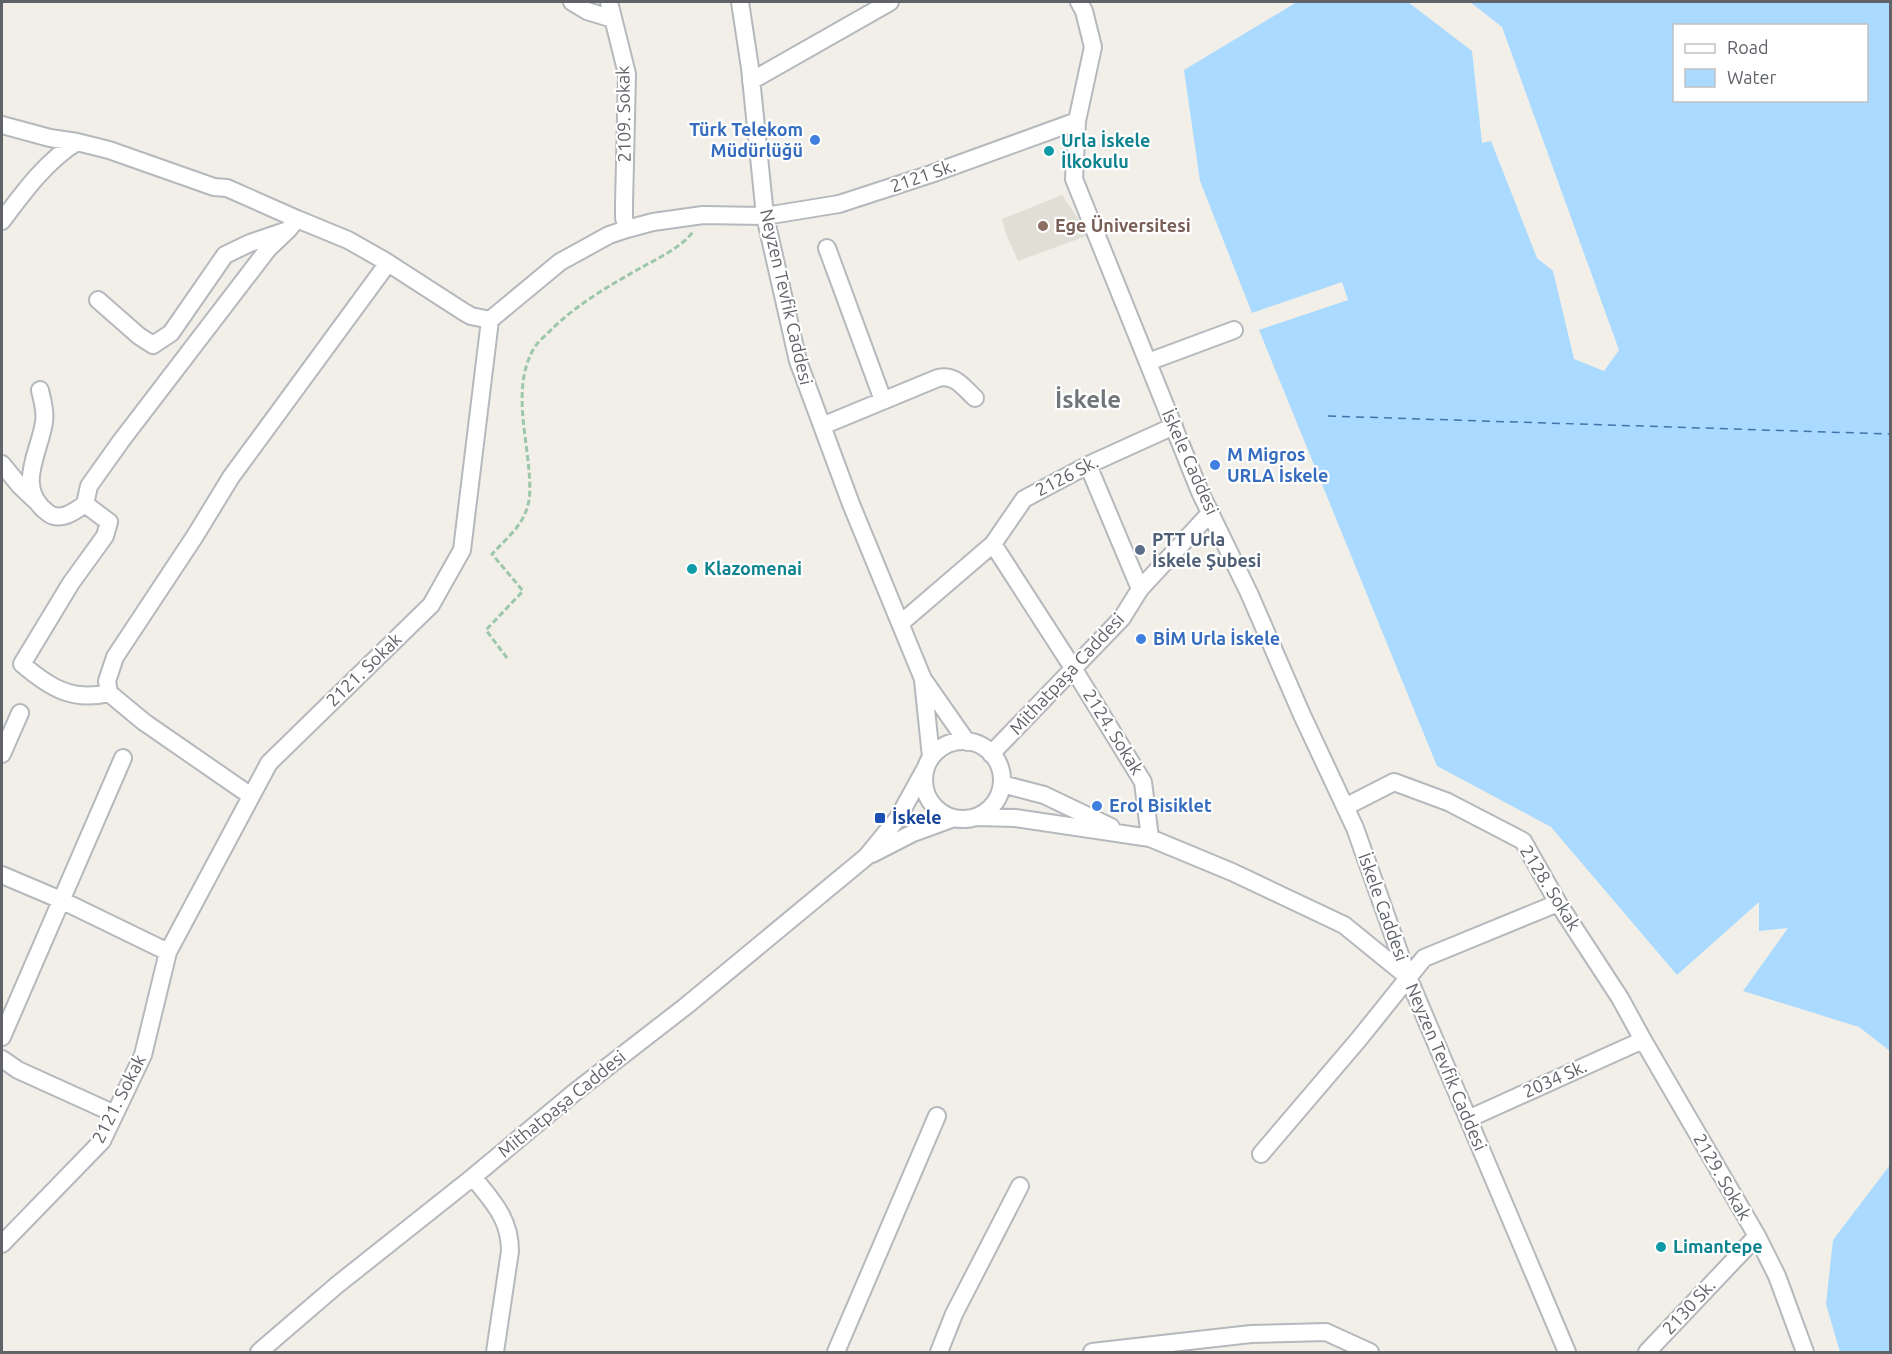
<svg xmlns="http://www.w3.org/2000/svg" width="1892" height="1354" font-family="Ubuntu,sans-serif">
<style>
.education{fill:#e1ded6}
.water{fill:#aadaff;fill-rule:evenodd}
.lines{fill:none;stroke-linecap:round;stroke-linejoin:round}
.ferry{stroke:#4174aa;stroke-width:1.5;stroke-dasharray:8 6;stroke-linecap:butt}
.minor-casing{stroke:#b5b8bc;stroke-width:20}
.path{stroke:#9cc7a9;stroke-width:3;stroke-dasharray:6 3;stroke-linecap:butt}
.minor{stroke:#fff;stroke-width:16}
.shop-dot{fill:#3f7fe0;stroke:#fff;stroke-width:2}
.culture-dot{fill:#0f9aa8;stroke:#fff;stroke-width:2}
.education-dot{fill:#8d6e63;stroke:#fff;stroke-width:2}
.service-dot{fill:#5c6f8a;stroke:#fff;stroke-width:2}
.transit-dot{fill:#1a4fb4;stroke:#fff;stroke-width:2}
.labels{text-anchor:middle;stroke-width:4.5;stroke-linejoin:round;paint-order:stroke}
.street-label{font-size:18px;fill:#5f6368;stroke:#fff}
.shop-label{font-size:18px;font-weight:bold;fill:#366cbe;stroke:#fff;text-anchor:start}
.culture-label{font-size:18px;font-weight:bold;fill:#0d838f;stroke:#fff;text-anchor:start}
.education-label{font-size:18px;font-weight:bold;fill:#785e54;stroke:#fff;text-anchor:start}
.service-label{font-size:18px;font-weight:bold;fill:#4e5e75;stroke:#fff;text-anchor:start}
.transit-label{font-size:18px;font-weight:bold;fill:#164399;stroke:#fff;text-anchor:start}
.district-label{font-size:24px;font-weight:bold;fill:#70757a;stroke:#fff}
</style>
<rect width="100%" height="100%" fill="#f1efe8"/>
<path class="education" d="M1062,195L1089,235L1018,261L1006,234L1002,219Z"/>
<path class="water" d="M1297,2H1408L1472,51L1482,143L1491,141L1537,258L1553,271L1574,359L1604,371L1619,350L1502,27L1470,2H1890V1051L1859,1027L1743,991L1788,928L1759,931V902L1677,975L1551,827L1437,766L1259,330L1348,300L1342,282L1252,313L1200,181L1184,70ZM1674,26H1866V100H1674Z
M1890,1165V1352H1840L1826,1304L1833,1240Z"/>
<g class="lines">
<path class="ferry" d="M1328,416L1890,434"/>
<defs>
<path id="minor" d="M572,2L587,11L613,19
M609,2L627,74L624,205V218L627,229
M740,2L750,68L765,216L798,361L851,504L923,679L967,742
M1079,2L1084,11L1093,47L1077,121L1074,179L1200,492L1249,593L1302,715L1355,828L1408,977L1567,1352
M751,81L890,2
M2,125L50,138L77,142L109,150L214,187L227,188L297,219
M2,221C23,193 46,161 77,142
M827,248L883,400
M98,300L139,336L153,345L171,333L225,255L250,243L285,231
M1148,362L1234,330
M40,390C42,400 46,411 44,422C40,452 14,488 48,513C60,522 74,512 85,504L89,486L121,441L268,249L288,230L297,219L348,240L385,261L464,312L471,316L490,320
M822,426L938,378C955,374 963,387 975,398
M2,464L20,486L37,502
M1088,465L1140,589
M85,504L109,522L105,536L71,583L22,664C49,687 72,702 109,693
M993,544L1073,668L1143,782L1150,838
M901,623L993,544L1024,499L1088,465L1174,426
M923,680L931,757
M924 780a39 39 0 1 1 78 0a39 39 0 1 1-78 0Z
M2,754L20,713
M991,754L1122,618L1140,589L1211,512
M1002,784L1044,795L1111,827
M251,796L144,722L109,693L107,681L115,657L195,536L231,477L388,263
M1345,807L1394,782L1448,802L1523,841L1558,903L1620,998L1643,1040L1757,1236L1777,1276L1805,1352
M977,817L1015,818L1150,838L1232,872L1344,925L1408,977
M872,854L913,833L954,818
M2,875L61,900L168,952
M2,1037L123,758
M2,1059L18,1070L115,1114
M1468,1119L1643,1040
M1261,1154L1359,1039L1424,958L1558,903
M473,1177C492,1201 510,1218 510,1251L495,1352
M2,1244L102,1141L143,1055L168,952L269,763L431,605L462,550L490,320L560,262L609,235L627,229L653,222L703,215L765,216L839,204L931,174L1077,121
M259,1352L337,1285L473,1177L575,1092L686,1006L866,857L898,818L925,769
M836,1352L937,1116
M939,1352L954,1314L1020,1186
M1092,1352L1251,1334L1326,1332L1370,1352
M1647,1352L1757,1236"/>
</defs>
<use href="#minor" class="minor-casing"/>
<path class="path" d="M507,658L486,630L523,591L492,554C504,541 520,528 526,511C531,499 530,484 529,471C526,432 513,386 533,350C537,342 545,336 551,330C576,305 607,287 637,270C656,259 678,250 693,232"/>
<use href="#minor" class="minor"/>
</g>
<g class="shop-dot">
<circle cx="815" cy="140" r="6"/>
<circle cx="1215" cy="465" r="6"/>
<circle cx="1141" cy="639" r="6"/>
<circle cx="1097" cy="806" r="6"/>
</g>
<g class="culture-dot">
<circle cx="1049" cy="151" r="6"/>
<circle cx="692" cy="569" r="6"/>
<circle cx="1661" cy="1247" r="6"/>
</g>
<circle class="education-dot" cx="1043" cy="226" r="6"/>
<circle class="service-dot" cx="1140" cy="550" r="6"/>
<rect class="transit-dot" x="874" y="812" width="12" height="12" rx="3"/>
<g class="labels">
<g class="street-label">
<text transform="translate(624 114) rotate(-91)" y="6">2109. Sokak</text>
<text transform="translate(923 176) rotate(-19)" y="6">2121 Sk.</text>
<text transform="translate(786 297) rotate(77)" y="6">Neyzen Tevfik Caddesi</text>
<text transform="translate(1190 462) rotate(66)" y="6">İskele Caddesi</text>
<text transform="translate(1067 476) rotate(-27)" y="6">2126 Sk.</text>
<text transform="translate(364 670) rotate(-44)" y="6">2121. Sokak</text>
<text transform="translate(1067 674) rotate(-47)" y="6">Mithatpaşa Caddesi</text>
<text transform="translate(1113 732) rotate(58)" y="6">2124. Sokak</text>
<text transform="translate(1550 888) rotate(58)" y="6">2128. Sokak</text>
<text transform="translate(1383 907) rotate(70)" y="6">İskele Caddesi</text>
<text transform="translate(1446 1067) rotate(67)" y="6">Neyzen Tevfik Caddesi</text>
<text transform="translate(1555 1079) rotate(-24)" y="6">2034 Sk.</text>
<text transform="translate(119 1099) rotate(-63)" y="6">2121. Sokak</text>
<text transform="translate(562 1104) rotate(-39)" y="6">Mithatpaşa Caddesi</text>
<text transform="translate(1722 1177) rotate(60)" y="6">2129. Sokak</text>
<text transform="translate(1689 1307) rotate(-47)" y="6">2130 Sk.</text>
</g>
<g class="shop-label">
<text x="803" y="136" text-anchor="end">Türk Telekom<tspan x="803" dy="21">Müdürlüğü</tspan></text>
<text x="1227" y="461">M Migros<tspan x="1227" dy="21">URLA İskele</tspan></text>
<text x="1153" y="645">BİM Urla İskele</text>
<text x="1109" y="812">Erol Bisiklet</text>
</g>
<g class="culture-label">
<text x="1061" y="147">Urla İskele<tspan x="1061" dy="21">İlkokulu</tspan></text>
<text x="704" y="575">Klazomenai</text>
<text x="1673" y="1253">Limantepe</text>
</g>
<g class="education-label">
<text x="1055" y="232">Ege Üniversitesi</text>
</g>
<g class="service-label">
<text x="1152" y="546">PTT Urla<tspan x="1152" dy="21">İskele Şubesi</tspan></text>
</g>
<g class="transit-label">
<text x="892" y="824">İskele</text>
</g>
<g class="district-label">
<text x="1088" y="408">İskele</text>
</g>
</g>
<rect width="1892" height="1354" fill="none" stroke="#5f6368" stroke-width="6"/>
<rect x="1673" y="24" width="195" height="78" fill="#ffffff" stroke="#bfc1c3" stroke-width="1.5"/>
<rect x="1685" y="44" width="30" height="9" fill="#ffffff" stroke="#bfc1c3" stroke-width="1.5"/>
<text x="1727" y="54" font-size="18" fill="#5f6368">Road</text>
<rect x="1685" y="69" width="30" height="18" fill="#aadaff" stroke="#bfc1c3" stroke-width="1.5"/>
<text x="1727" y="84" font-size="18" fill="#5f6368">Water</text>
</svg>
